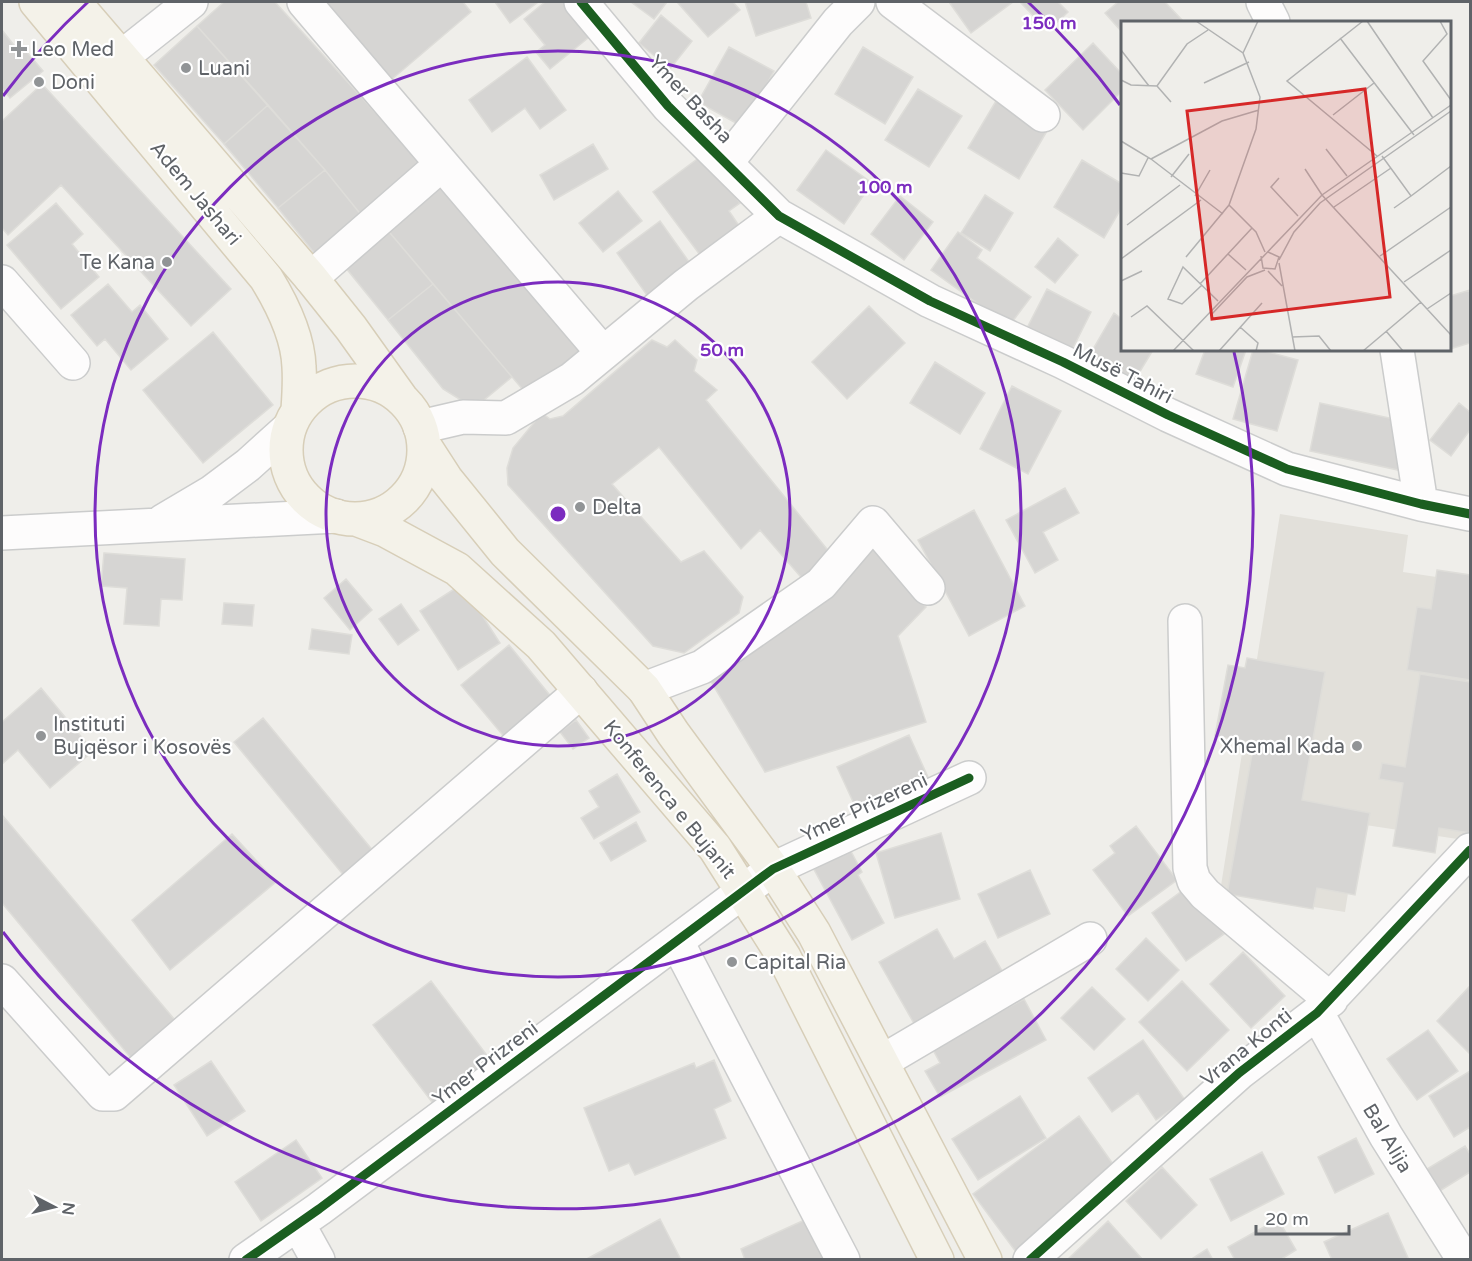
<svg xmlns="http://www.w3.org/2000/svg" width="1472" height="1261" font-family="'Varela Round',sans-serif">
<style>
.education{fill:#e2e0da}
.building{fill:#d6d5d3;stroke:#deddd9;stroke-width:1.5}
.lines{fill:none;stroke-linecap:round;stroke-linejoin:round}
.minor-casing{stroke:#cbcccc;stroke-width:36}
.major-casing{stroke:#d7ceb8;stroke-width:36}
.minor{stroke:#fdfcfc;stroke-width:33}
.major{stroke:#f4f2e9;stroke-width:33}
.cycleway-casing{stroke:#fff;stroke-width:13}
.cycleway{stroke:#1b5e20;stroke-width:9}
.ring{fill:none;stroke:#7b2cbf;stroke-width:3}
.poi-dot{fill:#919496;stroke:#fff;stroke-width:2}
.labels{text-anchor:middle;stroke-width:4.5;stroke-linejoin:round;paint-order:stroke}
.poi-label{font-size:20px;fill:#5f6368;stroke:#fff;text-anchor:start}
.street-label{font-size:20px;fill:#5f6368;stroke:#fff}
.inset-road{fill:none;stroke:#b1b2b2;stroke-width:1.5}
.view{fill:#d62828;fill-opacity:0.15;stroke:#d62828;stroke-width:3}
.inset-edge{fill:none;stroke:#5f6368;stroke-width:3}
.centre{fill:#7b2cbf;stroke:#fff;stroke-width:3}
.ring-label{font-size:18px;text-anchor:middle;font-weight:bold;fill:#7b2cbf;stroke:#fff;stroke-width:4.5;stroke-linejoin:round;paint-order:stroke}
</style>
<rect width="100%" height="100%" fill="#efeeea"/>
<path class="education" d="M1280,514L1408,535L1403,572L1470,582V656L1465,689L1470,690V801L1464,840L1359,824L1345,912L1220,892Z"/>
<path class="building" d="M224,2H275L424,166L362,216L325,170L197,26Z
M326,2H463L471,12L391,80Z
M495,2H536L537,3L510,23Z
M545,2H567L593,34L550,69L536,52L545,45L524,19Z
M631,2H667L654,19Z
M677,2H733L740,10L708,37Z
M745,2H806L811,18L756,36Z
M949,2H1013L971,33Z
M1020,2H1058L1068,12L1048,31Z
M1118,2H1165L1184,22H1122V32L1105,13Z
M661,15L692,41L670,69L639,43Z
M197,26L268,105L224,144L154,65Z
M2,30L17,49L21,45L43,71L10,98L2,88Z
M1093,43L1122,74V91L1083,130L1045,90Z
M729,47L774,71L743,127L698,102Z
M863,47L913,77L885,124L835,94Z
M527,57L566,110L540,129L525,108L492,132L469,100Z
M42,84L231,289L191,326L61,185L8,235L2,228V121Z
M918,89L962,116L929,167L885,140Z
M996,101L1047,131L1019,179L968,148Z
M268,105L325,170L278,208L224,144Z
M593,144L608,169L554,200L540,175Z
M826,150L872,183L844,224L797,190Z
M704,154L740,203L729,211L742,230L703,259L653,192Z
M1082,160L1122,184V207L1104,238L1054,207Z
M325,170L362,216L315,254L278,208Z
M439,181L583,351L529,397L385,227Z
M618,191L642,221L603,252L579,223Z
M985,195L1013,213L990,251L961,233Z
M900,196L933,222L904,260L871,234Z
M56,203L83,234L72,244L99,277L61,309L7,245Z
M660,221L692,266L649,298L617,253Z
M385,227L433,284L388,320L341,262Z
M958,232L982,250L977,258L1031,297L1009,326L931,270Z
M1058,238L1078,255L1055,283L1035,267Z
M108,284L132,312L140,305L168,339L131,370L105,339L97,346L71,315Z
M433,284L512,377L484,400L464,402L443,389L388,320Z
M1047,289L1091,312L1071,352L1027,328Z
M1470,290V343L1450,349V296Z
M869,306L905,343L847,399L812,362Z
M1114,313L1122,319V350H1153L1133,383L1089,356Z
M213,332L273,405L203,463L143,390Z
M652,340L667,347L675,340L697,360L694,371L717,390L706,400L831,554L807,584L760,530L741,549L659,447L612,484L681,562L704,551L743,597L739,613L684,653L653,646L508,485L507,468L513,448L542,413L550,419L563,416Z
M1205,350H1246L1233,387L1196,374Z
M1253,350H1261L1298,360L1277,431L1233,419Z
M935,362L985,393L960,434L910,403Z
M1012,386L1061,411L1028,474L980,449Z
M1320,403L1408,422L1398,470L1310,451Z
M1459,403L1470,412V430L1451,456L1430,440Z
M1065,488L1079,513L1043,532L1058,560L1035,573L1006,520Z
M974,510L1025,606L969,636L918,540Z
M868,542L926,607L898,636L926,722L765,772L707,675Z
M104,553L185,559L182,600L161,599L159,626L124,624L127,588L101,586Z
M1437,570L1470,575V680L1407,670L1417,607L1431,609Z
M346,579L372,610L350,630L324,598Z
M462,584L500,643L458,670L420,611Z
M224,603L254,605L252,626L222,624Z
M401,604L419,630L398,645L379,619Z
M312,629L352,635L349,654L309,649Z
M509,645L553,699L506,739L461,685Z
M1247,658L1325,672L1302,800L1370,813L1355,895L1317,888L1313,909L1227,894L1254,743L1215,736L1228,665L1245,668Z
M1420,674L1470,682V833L1439,828L1435,853L1393,846L1403,783L1379,779L1382,763L1405,767Z
M41,688L93,751L50,788L18,750L2,764V722Z
M263,718L374,852L345,877L234,742Z
M576,720L589,738L573,749L560,732Z
M909,735L932,786L861,819L837,767Z
M617,774L640,812L594,839L581,818L599,807L589,791Z
M3,816L180,1026L136,1064L2,903Z
M636,822L646,841L611,861L600,843Z
M1136,826L1177,880L1128,916L1093,870L1115,853L1110,846Z
M941,833L960,899L895,918L876,853Z
M232,834L276,882L170,970L132,920Z
M846,842L862,872L858,875L884,923L852,940L810,862Z
M1030,870L1050,914L998,938L978,894Z
M1190,885L1224,934L1186,961L1152,913Z
M937,929L954,959L985,941L1009,983L920,1034L879,962Z
M1146,938L1179,970L1148,1001L1116,969Z
M1243,952L1285,996L1251,1028L1210,984Z
M431,981L495,1066L438,1110L373,1025Z
M1182,981L1229,1030L1187,1071L1139,1022Z
M1470,986V1054L1437,1021Z
M1092,987L1125,1019L1094,1050L1061,1018Z
M1024,999L1046,1040L940,1097L925,1071L940,1063L932,1048Z
M1428,1030L1458,1071L1417,1100L1387,1059Z
M1143,1040L1185,1100L1156,1120L1138,1093L1112,1112L1088,1078Z
M714,1060L731,1101L714,1109L726,1138L635,1175L629,1163L609,1171L584,1108L694,1063L696,1068Z
M211,1061L245,1111L207,1136L174,1085Z
M1470,1071V1127L1454,1137L1429,1096Z
M1020,1096L1046,1138L978,1180L952,1139Z
M1079,1116L1115,1167L1016,1252L973,1194Z
M1356,1138L1374,1174L1335,1193L1318,1157Z
M296,1140L322,1178L261,1221L235,1182Z
M1465,1146L1470,1154V1172L1435,1194L1422,1172Z
M1262,1152L1284,1194L1231,1221L1210,1179Z
M1162,1167L1197,1205L1161,1239L1126,1201Z
M1388,1213L1409,1260H1332L1324,1242Z
M811,1217L831,1260H745L741,1249Z
M660,1219L681,1260H585Z
M1278,1219L1296,1250L1280,1260H1235L1228,1247Z
M1108,1221L1143,1260H1067Z
M1207,1249L1213,1260H1190Z"/>
<g class="lines">
<defs>
<path id="minor" d="M304,2L603,353
M581,2L668,106L779,216L930,301L1063,362L1168,415L1287,469L1421,504L1470,514
M893,2L1043,115
M1263,2L1273,22
M123,56L191,2
M726,163L838,22L858,2
M311,278L442,164
M2,282L73,363
M1397,350L1421,504
M420,427L463,417L506,418L572,379L686,285L779,216
M163,521L212,492L248,465L289,428
M2,533L336,516
M1185,621L1190,868L1194,881L1205,894L1331,1000
M644,689L702,667L821,584L873,523L928,588
M677,942L843,1260
M2,981L103,1094H114L581,691
M1317,1013L1386,1136L1464,1260
M883,1061L1090,939
M298,1224L318,1260
M246,1260L319,1209L773,869L969,778
M1030,1260L1239,1073L1317,1013L1470,850"/>
<path id="major" d="M36,2L266,278C282,304 298,336 299,367C300,381 299,396 298,410
M74,2L311,278L351,328L401,398
M286 450a69 69 0 1 1 138 0a69 69 0 1 1-138 0Z
M424,445L446,479L505,552L644,689L673,733L773,869L814,933L985,1260
M356,519L385,530L457,569L541,645L715,848L784,957L937,1260"/>
</defs>
<use href="#minor" class="minor-casing"/>
<use href="#major" class="major-casing"/>
<use href="#minor" class="minor"/>
<use href="#major" class="major"/>
<defs>
<path id="cycleway" d="M581,2L668,106L779,216L930,301L1063,362L1168,415L1287,469L1421,504L1470,514
M246,1260L319,1209L773,869L969,778
M1030,1260L1239,1073L1317,1013L1470,850"/>
</defs>
<use href="#cycleway" class="cycleway-casing"/>
<use href="#cycleway" class="cycleway"/>
</g>
<g class="ring">
<circle cx="558" cy="514" r="232"/>
<circle cx="558" cy="514" r="463"/>
<path d="M3 96A695 695 0 0 1 88 2M1028 2A695 695 0 0 1 1120 105M1234 352A695 695 0 0 1 3 932"/>
</g>
<g class="poi-dot">
<path d="M16 40h6v6h6v6h-6v6h-6v-6h-6v-6h6z"/>
<circle cx="186" cy="68" r="6"/>
<circle cx="39" cy="82" r="6"/>
<circle cx="167" cy="262" r="6"/>
<circle cx="580" cy="507" r="6"/>
<circle cx="41" cy="736" r="6"/>
<circle cx="1357" cy="746" r="6"/>
<circle cx="732" cy="962" r="6"/>
</g>
<g class="labels">
<g class="poi-label">
<text x="31" y="56">Leo Med</text>
<text x="198" y="75">Luani</text>
<text x="51" y="89">Doni</text>
<text x="155" y="269" text-anchor="end">Te Kana</text>
<text x="592" y="514">Delta</text>
<text x="53" y="731">Instituti<tspan x="53" dy="23">Bujqësor i Kosovës</tspan></text>
<text x="1345" y="753" text-anchor="end">Xhemal Kada</text>
<text x="744" y="969">Capital Ria</text>
</g>
<g class="street-label">
<text transform="translate(691 99) rotate(47)" y="7">Ymer Basha</text>
<text transform="translate(196 193) rotate(50)" y="7">Adem Jashari</text>
<text transform="translate(1123 373) rotate(27)" y="7">Musë Tahiri</text>
<text transform="translate(670 799) rotate(51)" y="7">Konferenca e Bujanit</text>
<text transform="translate(864 807) rotate(-25)" y="7">Ymer Prizereni</text>
<text transform="translate(1246 1047) rotate(-39)" y="7">Vrana Konti</text>
<text transform="translate(485 1063) rotate(-37)" y="7">Ymer Prizreni</text>
<text transform="translate(1388 1138) rotate(59)" y="7">Bal Alija</text>
</g>
</g>
<g transform="translate(1121 21)">
<rect width="330" height="330" fill="#efeeea"/>
<path class="inset-road" d="M242,0L166,60L256,135M246,0L312,97M319,0L326,13L302,40L330,79M219,17L293,114M0,29L28,65M122,32L137,0M0,59L10,64L36,65L66,23L87,9M83,62L128,41M36,65L50,81M212,94L253,62M0,120L30,138L102,193M205,128L226,155M261,135L290,175L330,145M30,138L101,100L138,89M184,148L201,174L330,314M0,152L18,155L27,137M50,156L68,133M158,157L150,166L177,195M74,175L89,149M108,184L135,211L144,231M213,186L270,147M273,187L290,175M6,204L59,164M107,233L125,249M140,235L142,247L154,248L158,236L147,231M259,235L330,186M65,236L108,184L135,108L139,76L122,32L75,0M0,238L80,179M158,239L173,211L199,182L330,90M158,242L174,330M147,250L161,265M0,260L21,250M283,261L330,229M79,263L131,207M81,264L61,283L47,278L62,246L97,280M306,288L330,272M90,294L126,256L144,249M10,296L26,285L73,330M119,306L137,322L135,330M265,310L282,330M171,316L198,315L210,330M52,330L201,174L330,84M98,330L141,282M242,330L300,281"/>
<path class="view" d="M244,68L269,276L91,298L66,90Z"/>
<rect width="330" height="330" class="inset-edge"/>
</g>
<circle cx="558" cy="514" r="9" class="centre"/>
<g class="ring-label">
<text x="1049" y="29">150 m</text>
<text x="885" y="193">100 m</text>
<text x="722" y="356">50 m</text>
</g>
<rect width="1472" height="1261" fill="none" stroke="#5f6368" stroke-width="6"/>
<g transform="translate(54 1207) rotate(97)" stroke="#ffffff" stroke-width="4.5" paint-order="stroke">
<path d="M0-4.5L10 22L0 15L-10 22Z" fill="#5f6368"/>
<text y="-9" font-size="16" font-weight="bold" text-anchor="middle" fill="#5f6368">N</text>
</g>
<path d="M1256 1225v9h93v-9" fill="none" stroke="#5f6368" stroke-width="3"/>
<text x="1265" y="1225" font-size="18" fill="#5f6368" stroke="#ffffff" stroke-width="4.5" paint-order="stroke">20 m</text>
</svg>
